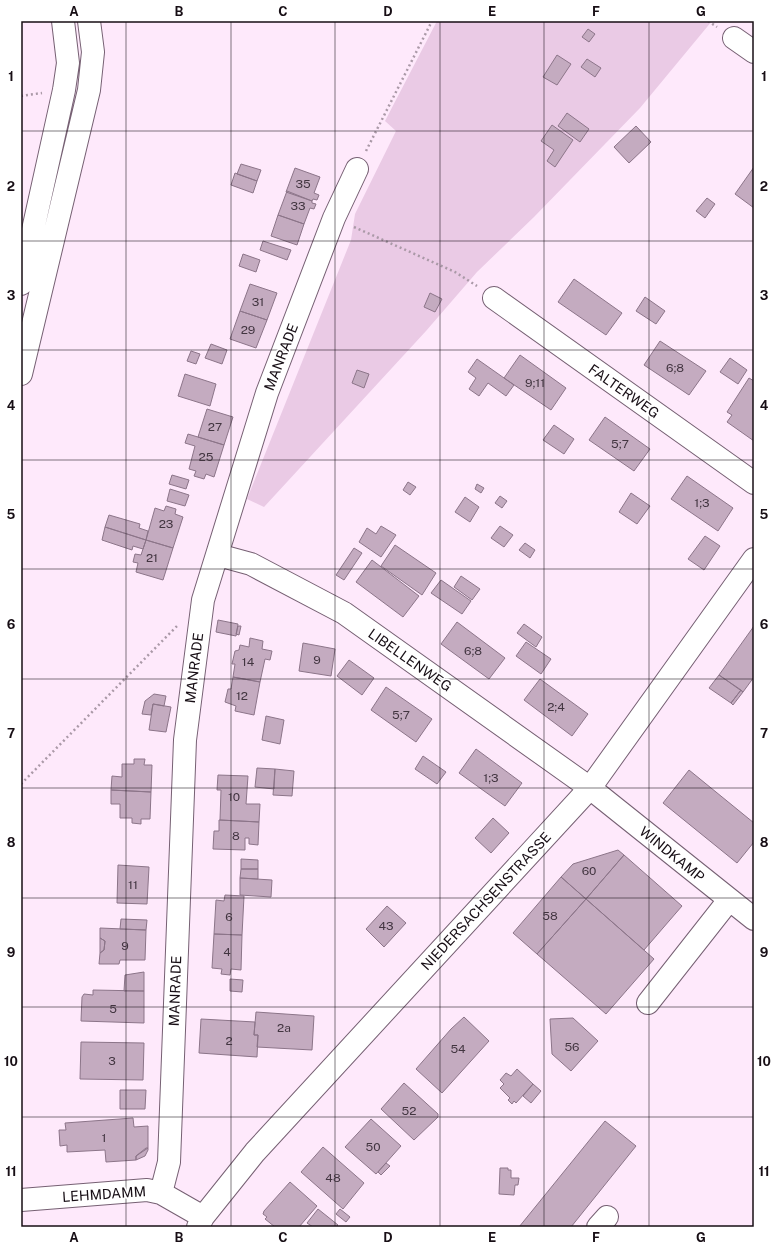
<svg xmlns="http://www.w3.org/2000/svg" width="775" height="1248" font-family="'Public Sans',sans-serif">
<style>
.green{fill:#eacae5}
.building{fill:#c4abc0;stroke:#8c7589}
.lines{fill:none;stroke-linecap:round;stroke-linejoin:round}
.minor-casing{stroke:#766073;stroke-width:24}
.path{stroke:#aa99a7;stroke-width:2.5;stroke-dasharray:2 3;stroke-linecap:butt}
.minor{stroke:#fff;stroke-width:22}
.grid{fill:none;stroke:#170e15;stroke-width:1;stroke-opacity:0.55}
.labels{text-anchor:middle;stroke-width:3;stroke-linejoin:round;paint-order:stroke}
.number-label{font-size:12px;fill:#423540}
.street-label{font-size:14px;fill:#170e15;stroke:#fff}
.neatline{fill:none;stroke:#170e15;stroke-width:1.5}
.grid-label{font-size:13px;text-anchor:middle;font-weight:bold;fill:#170e15}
</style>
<rect width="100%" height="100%" fill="#fee9fb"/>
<path class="green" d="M437,21H712L640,108L534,217L477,272L426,331L264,507L247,499L351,240L355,214L396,131L385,121Z"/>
<path class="building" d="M588,29L595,34L589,42L582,37Z
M557,55L571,64L557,85L543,77Z
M587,59L601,68L595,77L581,67Z
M567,113L589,129L580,142L558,126Z
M552,125L573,140L555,167L547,161L554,150L541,141Z
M636,126L651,142L629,163L614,147Z
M241,164L261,170L257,181L237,174Z
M754,167V208L735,194Z
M295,168L320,177L314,193L319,195L317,200L313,199L312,201L286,192Z
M235,173L257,181L253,193L231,185Z
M287,191L312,201V203L316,204L314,209L310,208L304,224L278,215Z
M707,198L715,204L705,218L696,211Z
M278,215L304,224L297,245L271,236Z
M263,241L291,250L287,260L260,250Z
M243,254L260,260L256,272L239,266Z
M574,279L622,313L606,335L558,302Z
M250,284L277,293L267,320L240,311Z
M430,293L442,299L435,312L424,307Z
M645,297L665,311L656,324L636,311Z
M240,311L267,320L256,348L230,339Z
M660,341L706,371L689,395L644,365Z
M211,344L227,350L222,364L205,358Z
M191,351L200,354L196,364L187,361Z
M520,355L566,388L551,410L504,378Z
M730,358L747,370L738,384L720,372Z
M477,359L514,385L506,396L488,383L479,396L469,389L476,378L468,372Z
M357,370L369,374L364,388L352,383Z
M185,374L216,384L210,406L178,396Z
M749,378L754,381V441L727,422L732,415L727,412Z
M207,409L233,417L224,445L198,437Z
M605,417L650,449L634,471L589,440Z
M554,425L574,439L564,454L543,440Z
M188,434L224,445L214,477L206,474L204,479L194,476L196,471L189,469L195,446L185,443Z
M172,475L189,480L186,489L169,484Z
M687,476L733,508L718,531L671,499Z
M408,482L416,487L410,495L403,490Z
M477,484L484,488L481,493L475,489Z
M170,489L189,495L185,506L167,501Z
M631,493L650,506L637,524L619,512Z
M500,496L507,501L502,508L495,503Z
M465,497L479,507L470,522L455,512Z
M166,506L176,509L175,514L183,517L173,548L146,540L155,508L164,511Z
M109,515L140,524L139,528L148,531L146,540L105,527Z
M381,526L396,535L381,557L359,542L367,528L376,534Z
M500,526L513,535L504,547L491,538Z
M105,527L146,540L143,549L133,546L132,550L102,540Z
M705,536L720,546L704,570L688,559Z
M146,540L173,548L163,580L136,572L138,563L133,562L135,554L141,555Z
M525,543L535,550L530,558L519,550Z
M395,545L436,573L422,595L381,566Z
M354,548L362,553L344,580L336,575Z
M372,560L419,596L403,617L356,582Z
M461,576L480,589L472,600L454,587Z
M441,580L471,601L462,614L431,593Z
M218,620L238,624L236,636L216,632Z
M457,622L505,658L489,679L441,644Z
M524,624L542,637L536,647L517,633Z
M238,626H241L239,635L236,634Z
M754,626V677L743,692L719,675Z
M250,638L263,641L262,649L272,651L270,660L265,659L260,682L233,677L235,664H232L235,651L239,650L240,645L249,647Z
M526,642L551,659L541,674L516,656Z
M303,643L335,649L331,676L299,671Z
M349,660L374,678L362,695L337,676Z
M719,675L741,690L731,703L709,688Z
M233,677L260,682L254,715L235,711L236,706L225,702L228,689H231Z
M540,679L588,714L572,736L524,700Z
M386,687L432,719L416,742L371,710Z
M741,690L743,692L733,705L731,703Z
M154,694L166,696L164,706L153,704L151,715L142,714L145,701Z
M153,704L171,707L166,732L149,730Z
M266,716L284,720L280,744L262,740Z
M476,749L522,783L505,806L459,773Z
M423,756L446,772L437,784L415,769Z
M134,759H145L144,765H152L151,792L111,790L112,776L122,777V764H134Z
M257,768L275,769L274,789L255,787Z
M275,769L294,771L292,796L273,795Z
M689,770L754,823V842L737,863L663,803Z
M218,775L248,776L246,804H260L259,822L220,820L221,790H217Z
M111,790L151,792L150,819H141V824L132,823V818H120V804H111Z
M493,818L509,833L491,853L475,838Z
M219,820L259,822L258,845L249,844V838H245V850L213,849L214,831H219Z
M618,850L624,855L586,899L561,877L573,864Z
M624,855L682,906L644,950L586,899Z
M241,859L258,860V869H241Z
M118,865L149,867L147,904L117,903Z
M241,869H258V879L240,878Z
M561,877L586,899L537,954L513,933Z
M240,878L272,880L271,897L240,895Z
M225,895L244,896L242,935L214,934L216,900L224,901Z
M586,899L654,959L606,1014L537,954Z
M387,906L406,923L384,947L366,929Z
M121,919L147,920L146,930L120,929Z
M100,928L146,930L145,960H120L119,964H99L100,953L104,950L105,941L100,938Z
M214,934L242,935L241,970L231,969L230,975L221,974L222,969L212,968Z
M100,938L105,941L104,950L100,953Z
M144,972V991H124L125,975Z
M230,979L243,980L242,992L230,991Z
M93,990L144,991V1023L81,1021L82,997L84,994L93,995Z
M256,1012L314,1016L312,1050L257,1047L258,1035H254Z
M464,1017L489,1041L442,1093L416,1069L451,1029Z
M573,1018L598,1041L571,1071L552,1054L550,1019Z
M201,1019L255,1022L254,1035H258L257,1057L199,1053Z
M81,1042L144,1043L143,1080L80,1079Z
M517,1069L533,1084L516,1103L514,1101L512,1104L508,1100L510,1098L500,1088L504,1084L500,1080L506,1073L511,1076Z
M404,1083L438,1114V1117L414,1140L381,1109Z
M533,1084L541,1091L531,1103L523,1096Z
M120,1090H146L145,1109H120Z
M133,1118L134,1127L148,1126V1148L136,1156V1160L106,1162L105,1150L67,1152V1145L60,1146L59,1130H66L65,1123Z
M371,1119L401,1146L376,1174L345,1147Z
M605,1121L636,1146L571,1227H519Z
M323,1147L364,1183L343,1209L301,1172Z
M146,1148H148V1150L145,1156L136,1160V1156Z
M386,1163L390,1166L381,1175L378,1172Z
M500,1168H508V1170H511V1178H519L518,1185H515L514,1195L499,1194Z
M290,1182L317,1206L299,1227H275L265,1219L267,1217L263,1214L264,1211Z
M318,1209L338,1225L336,1227H313L307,1223Z
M340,1209L350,1217L346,1222L336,1214Z"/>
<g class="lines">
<defs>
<path id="minor" d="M734,38L754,52
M21,284L64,90L68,63L63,21
M494,298L754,483
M21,374L89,90L93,52L89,21
M218,555L251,564L344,613L590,788L754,919
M648,1003L729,900
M161,1193L169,1162L185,740L203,600L267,393L334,218L357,169
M21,1200L147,1190L161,1193L203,1217
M198,1227L203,1217L255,1152L590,788L754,559
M598,1227L607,1217"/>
</defs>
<use href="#minor" class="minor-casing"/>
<path class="path" d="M708,21L717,27
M21,96L42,93
M366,151L432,21
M354,227L455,272L477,286
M21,784L177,626"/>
<use href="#minor" class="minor"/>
</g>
<path class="grid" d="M126,21V1227M231,21V1227M335,21V1227M440,21V1227M544,21V1227M649,21V1227M21,131H754M21,241H754M21,350H754M21,460H754M21,569H754M21,679H754M21,788H754M21,898H754M21,1007H754M21,1117H754"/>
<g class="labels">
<g class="number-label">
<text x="303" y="188">35</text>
<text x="298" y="210">33</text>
<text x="258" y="306">31</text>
<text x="248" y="334">29</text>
<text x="675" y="372">6;8</text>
<text x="535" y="387">9;11</text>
<text x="215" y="431">27</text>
<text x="620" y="448">5;7</text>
<text x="206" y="461">25</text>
<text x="702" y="507">1;3</text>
<text x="166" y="528">23</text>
<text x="152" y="562">21</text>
<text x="473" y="655">6;8</text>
<text x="317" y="664">9</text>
<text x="248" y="666">14</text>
<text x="242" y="700">12</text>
<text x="556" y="711">2;4</text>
<text x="401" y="719">5;7</text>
<text x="491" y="782">1;3</text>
<text x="234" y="801">10</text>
<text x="236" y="840">8</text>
<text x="589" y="875">60</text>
<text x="133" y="889">11</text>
<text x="550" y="920">58</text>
<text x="229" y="921">6</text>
<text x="386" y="930">43</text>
<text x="125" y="950">9</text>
<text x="227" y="956">4</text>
<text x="113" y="1013">5</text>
<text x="284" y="1032">2a</text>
<text x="229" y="1045">2</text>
<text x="572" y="1051">56</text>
<text x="458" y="1053">54</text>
<text x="112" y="1065">3</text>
<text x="409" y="1115">52</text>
<text x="104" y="1142">1</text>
<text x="373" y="1151">50</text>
<text x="333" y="1182">48</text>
</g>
<g class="street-label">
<text transform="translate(281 357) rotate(-69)" y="5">MANRADE</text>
<text transform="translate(624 391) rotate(35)" y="5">FALTERWEG</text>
<text transform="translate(410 660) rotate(35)" y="5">LIBELLENWEG</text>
<text transform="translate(194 668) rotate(-83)" y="5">MANRADE</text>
<text transform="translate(672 854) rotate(39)" y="5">WINDKAMP</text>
<text transform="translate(486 901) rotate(-47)" y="5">NIEDERSACHSENSTRASSE</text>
<text transform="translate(175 991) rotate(-88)" y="5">MANRADE</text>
<text transform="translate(104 1194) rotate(-4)" y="5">LEHMDAMM</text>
</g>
</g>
<rect width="775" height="1248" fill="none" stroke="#ffffff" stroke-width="44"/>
<rect x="22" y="22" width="731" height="1204" class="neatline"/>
<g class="grid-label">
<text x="74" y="16">A</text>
<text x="179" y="16">B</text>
<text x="283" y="16">C</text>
<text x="388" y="16">D</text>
<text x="492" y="16">E</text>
<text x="596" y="16">F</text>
<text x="701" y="16">G</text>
<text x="11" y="81">1</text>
<text x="764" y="81">1</text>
<text x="11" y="191">2</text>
<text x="764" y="191">2</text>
<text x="11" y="300">3</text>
<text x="764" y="300">3</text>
<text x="11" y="410">4</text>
<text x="764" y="410">4</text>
<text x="11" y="519">5</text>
<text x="764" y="519">5</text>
<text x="11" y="629">6</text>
<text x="764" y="629">6</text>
<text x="11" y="738">7</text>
<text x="764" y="738">7</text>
<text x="11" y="847">8</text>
<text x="764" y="847">8</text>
<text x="11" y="957">9</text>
<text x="764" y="957">9</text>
<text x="11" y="1066">10</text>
<text x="764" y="1066">10</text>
<text x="11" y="1176">11</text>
<text x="764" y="1176">11</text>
<text x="74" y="1242">A</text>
<text x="179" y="1242">B</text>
<text x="283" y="1242">C</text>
<text x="388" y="1242">D</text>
<text x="492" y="1242">E</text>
<text x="596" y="1242">F</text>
<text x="701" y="1242">G</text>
</g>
</svg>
